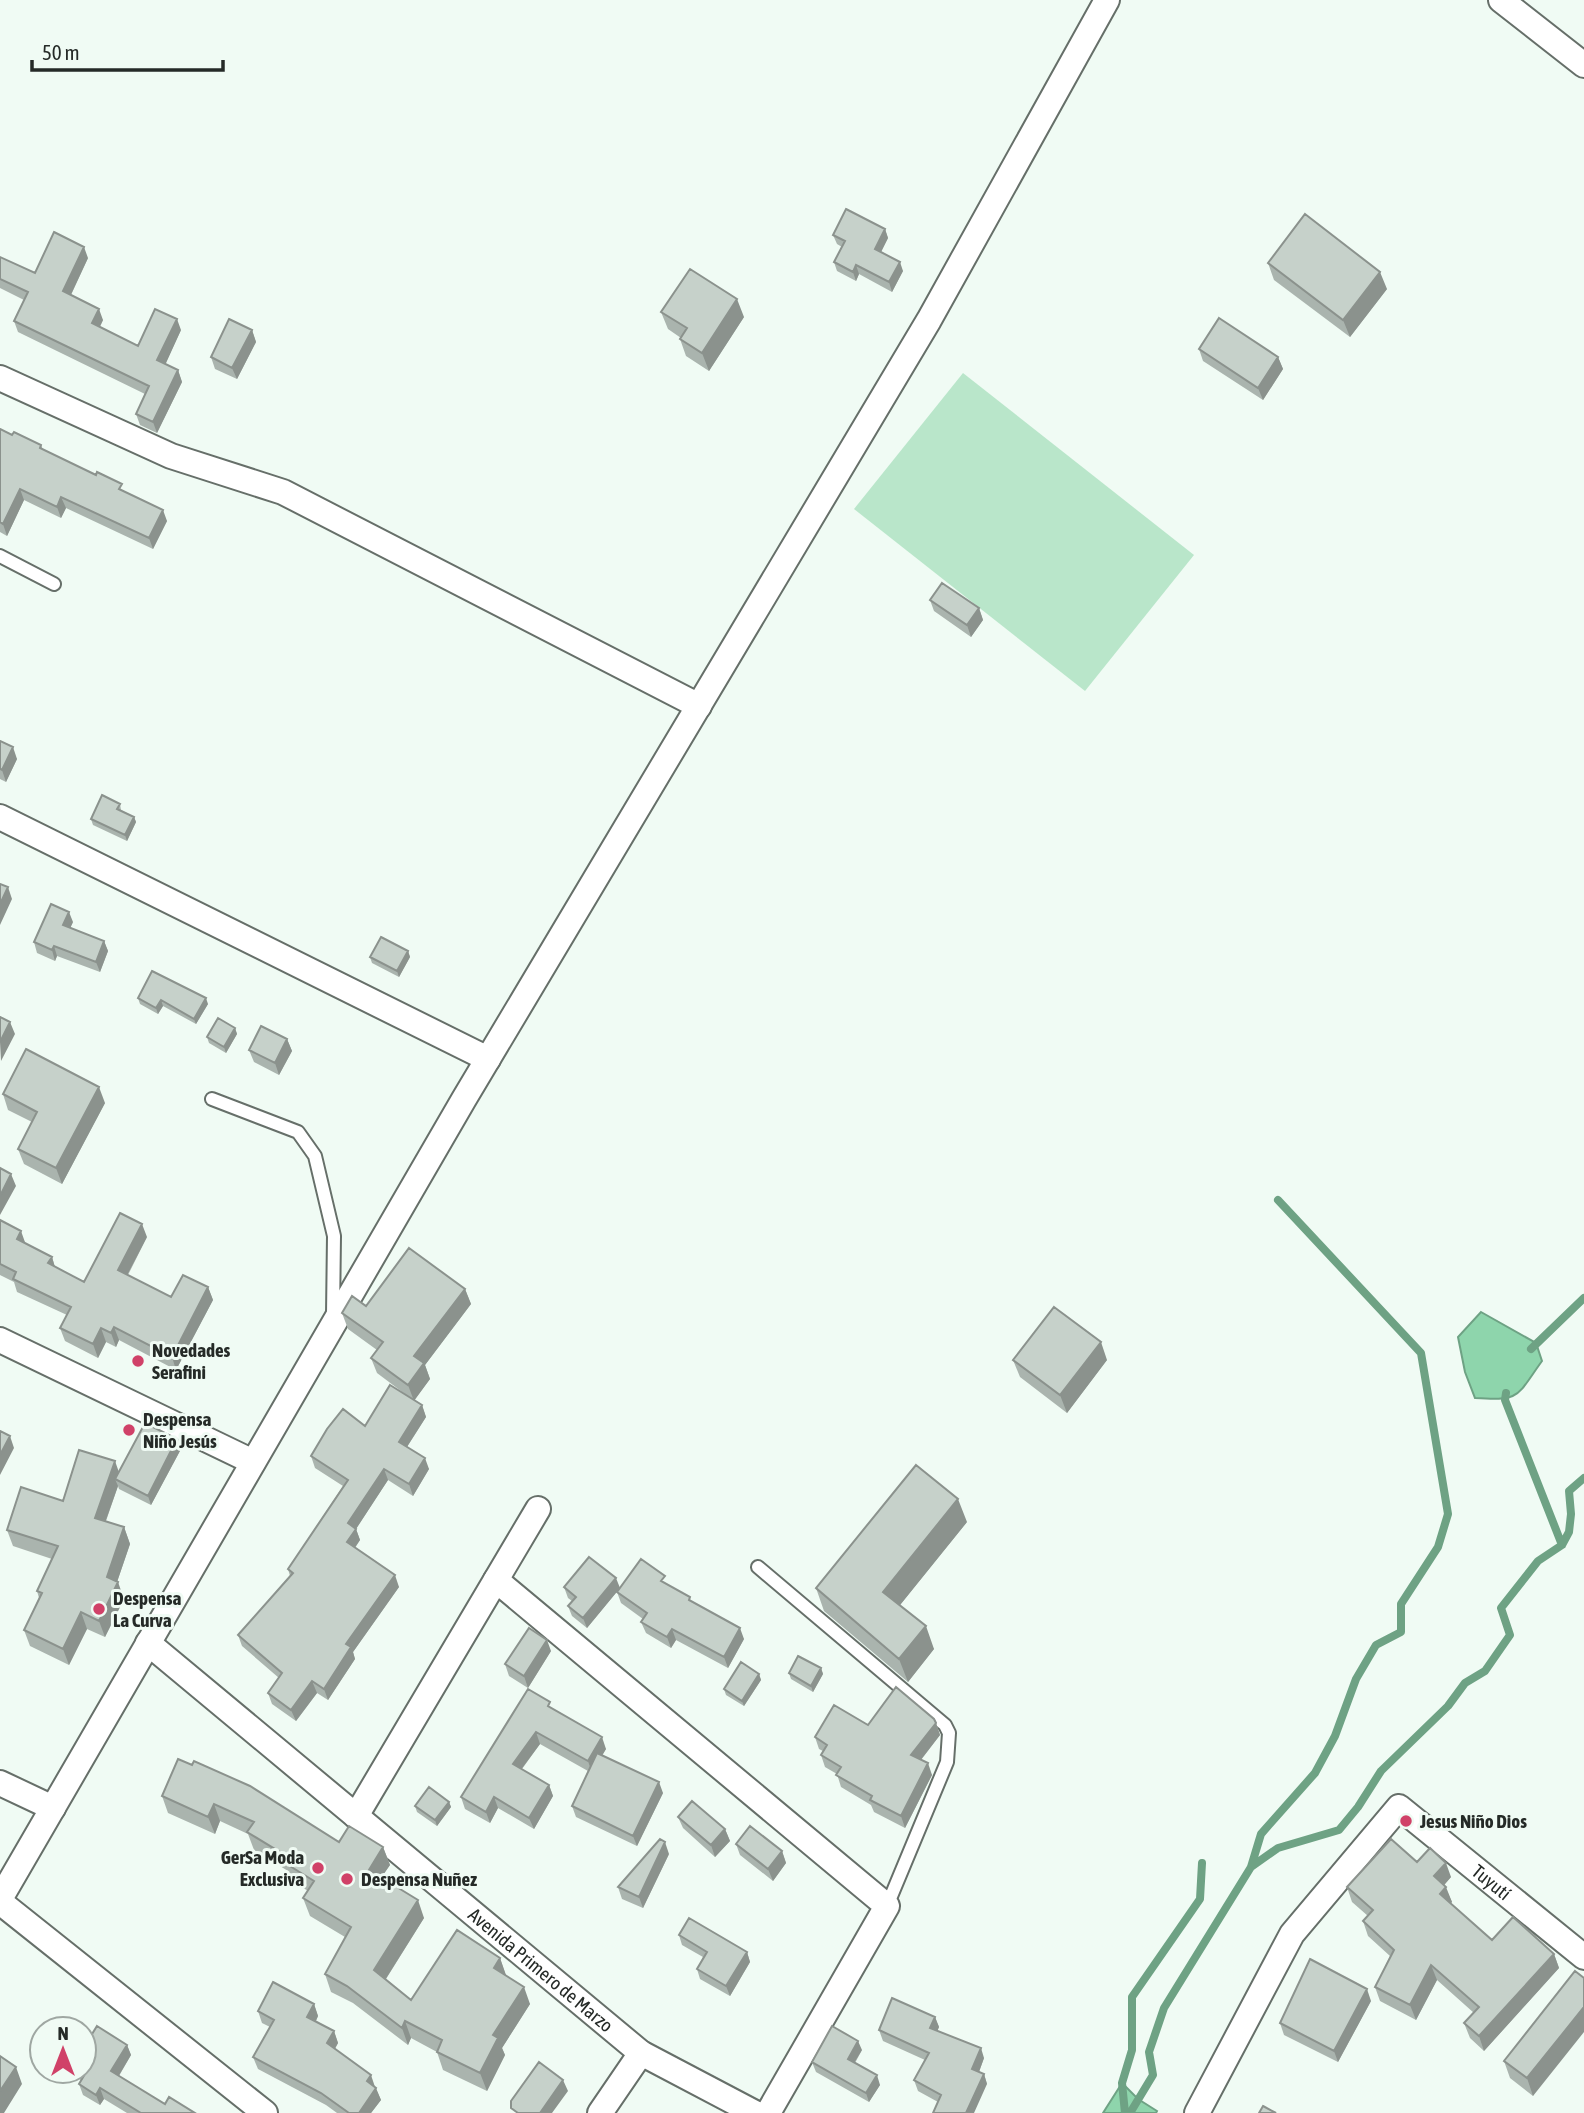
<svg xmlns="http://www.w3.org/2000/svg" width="1584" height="2113" font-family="'Asap Condensed',sans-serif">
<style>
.green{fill:#b9e6ca}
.water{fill:#8ed5ac;stroke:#6ea284;stroke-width:2}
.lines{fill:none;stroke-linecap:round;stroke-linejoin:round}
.stream{stroke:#6ea284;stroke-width:8}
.lane-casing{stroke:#666f69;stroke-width:16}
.street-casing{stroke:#666f69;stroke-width:28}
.lane{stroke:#fff;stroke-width:12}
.street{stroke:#fff;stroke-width:24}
.wall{fill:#aab4ae}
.shaded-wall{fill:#8b928d}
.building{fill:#c6d1ca;stroke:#8b928d;stroke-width:2}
.poi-dot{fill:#d04168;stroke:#f0fbf4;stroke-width:2.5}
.labels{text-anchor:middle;stroke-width:6;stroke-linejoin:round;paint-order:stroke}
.poi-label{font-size:19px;font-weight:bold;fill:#252a27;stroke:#f0fbf4;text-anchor:start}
.street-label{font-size:19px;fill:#252a27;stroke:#f0fbf4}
</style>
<rect width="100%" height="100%" fill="#f0fbf4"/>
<path class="green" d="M963,373L1194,555L1085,691L854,509Z"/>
<path class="water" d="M1481,1312L1536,1343L1542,1361C1516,1397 1521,1401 1475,1398L1465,1372L1458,1337Z
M1122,2083L1138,2099L1157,2111L1156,2113H1103Z"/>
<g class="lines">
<path class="stream" d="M1531,1349L1584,1298
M1506,1393L1505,1400L1562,1545
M1251,1867L1278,1848L1339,1830L1358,1807L1381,1771L1448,1706L1465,1683L1485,1671L1510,1635L1501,1608L1538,1561L1562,1545L1569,1532L1571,1514L1569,1491L1584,1478
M1125,2113L1122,2083L1132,2050V1997L1200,1899L1202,1863
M1130,2113L1153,2075L1149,2052L1164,2008L1251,1867L1261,1834L1315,1773L1335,1736L1356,1679L1376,1645L1401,1632V1604L1438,1547L1448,1514L1421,1353L1278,1200"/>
<defs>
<path id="lane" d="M0,556L54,584
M212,1099L298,1132L315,1156L334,1236L333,1314
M758,1567L945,1725L949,1733L947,1762L887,1906"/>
<g id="street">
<path d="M1501,0L1584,65"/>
<path d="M0,378L171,456L283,492L699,706"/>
<path d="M0,817L488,1059"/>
<path d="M0,1340L253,1462"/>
<path d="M496,1580L887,1906L768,2113"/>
<path id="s1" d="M148,1643L641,2053L755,2113"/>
<path d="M0,1783L53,1808"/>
<path d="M356,1816L538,1509"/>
<path d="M0,1899L464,1099L929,320L1107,0"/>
<path d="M0,1902L265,2113"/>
<path d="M600,2113L641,2053"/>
<path id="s2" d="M1197,2113L1292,1934L1399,1807L1584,1957"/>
</g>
</defs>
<use href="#lane" class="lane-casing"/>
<use href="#street" class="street-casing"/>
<use href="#lane" class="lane"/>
<use href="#street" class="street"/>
</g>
<path class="wall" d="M885,229L888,238L881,252L903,271L892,292L859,274L856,281L837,271L834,262L842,247L837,244L833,235Z
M0,257L35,273L88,258L71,295L103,320L100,327L138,346L181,330L165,364L178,370L182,382L157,433L140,425L136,414L145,394L18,332L14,321L24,300L0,288Z
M1268,263L1387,289L1350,337L1274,280Z
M661,312L744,317L709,371L686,356L680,339L681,338L668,329Z
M252,330L256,342L237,379L215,369L211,357Z
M1199,349L1278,357L1283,369L1263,400L1203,361Z
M0,429L12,435L41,445L43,450L125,492L167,521L153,549L66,508L61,518L24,500L7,536L0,532Z
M930,600L979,608L983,620L971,637L934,611Z
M0,741L17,759L6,782L0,779Z
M120,804L121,810L134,817L136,822L127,841L93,825L91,819Z
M73,922L70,928L104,941L108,951L100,972L57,956L55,961L37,953L34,942Z
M408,951L410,957L399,977L372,963L370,957Z
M138,998L208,1004L196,1024L163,1006L158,1014L140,1004Z
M235,1028L237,1034L226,1053L209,1043L207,1037Z
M287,1039L292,1051L279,1075L254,1062L249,1050Z
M3,1094L105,1103L62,1184L24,1164L18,1149L32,1122L8,1110Z
M0,1220L26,1244L52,1257L55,1267L84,1282L147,1237L128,1275L171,1297L208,1287L213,1300L176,1370L119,1340L116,1347L106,1342L98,1358L65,1341L60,1328L67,1315L17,1292L14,1282L0,1275Z
M465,1289L471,1304L425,1365L430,1379L414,1400L422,1405L426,1417L407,1447L429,1469L413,1496L388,1480L356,1529L360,1540L355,1548L399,1587L353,1652L355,1659L328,1700L317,1693L296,1721L272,1704L268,1693L279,1678L242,1646L238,1635L290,1576L288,1569L343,1486L315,1468L311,1456L365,1426L409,1397L377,1373L371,1358L377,1350L348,1329L342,1313L366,1306Z
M1013,1360H1107L1067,1413L1020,1377Z
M177,1439L181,1449L151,1505L119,1489L118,1486L106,1521L124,1527L130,1544L117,1582L124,1599L105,1637L87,1629L69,1665L30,1646L24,1630L39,1598L37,1591L52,1559L13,1546L7,1530L119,1473Z
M967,1522L900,1605L934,1649L908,1682L824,1611L816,1588Z
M668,1585L744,1639L728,1668L676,1640L671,1648L646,1633L641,1622L643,1619L621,1603L617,1592Z
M564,1587L620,1588L587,1628L572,1616L568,1606L572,1601L568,1598Z
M551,1651L528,1688L509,1676L505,1664Z
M821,1668L823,1674L813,1692L791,1679L789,1673Z
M759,1674L761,1680L744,1706L726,1695L724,1689Z
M553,1709L606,1749L602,1755L663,1793L637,1846L576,1817L572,1806L588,1771L540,1744L522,1769L549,1785L553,1796L534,1829L498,1808L490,1823L465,1809L461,1797Z
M936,1723L940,1735L921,1760L932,1775L905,1828L874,1812L871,1805L841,1787L837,1774L825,1767L821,1755L823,1751L819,1749L815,1737L868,1725Z
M178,1759L339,1842L383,1847L390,1865L381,1877L424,1918L386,1979L411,2000L500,1958L506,1976L530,2004L502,2048L505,2055L487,2091L443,2070L437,2052L411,2038L408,2045L353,2003L331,1992L325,1974L345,1937L310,1916L303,1898L308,1891L291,1880L288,1871L254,1850L248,1834L220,1821L215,1834L168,1813L162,1796Z
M449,1802L451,1807L437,1826L417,1812L415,1806Z
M678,1817L725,1829L730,1841L715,1857L683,1828Z
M736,1844L782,1851L786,1863L773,1881L740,1855Z
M669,1854L643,1908L622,1899L618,1887Z
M1417,1862L1451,1877L1444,1885L1452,1902L1451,1903L1492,1940L1554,1954L1559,1968L1484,2051L1470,2038L1464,2023L1474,2013L1437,1980L1416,2020L1380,2001L1375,1987L1390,1956L1368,1936L1363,1921L1368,1916L1352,1902L1347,1887Z
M679,1935L747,1952L750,1962L730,1996L700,1979L697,1969L703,1957L682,1945Z
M1575,1971L1533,2096L1510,2078L1504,2061Z
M1371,2001L1338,2062L1284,2035L1280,2023Z
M314,2004L318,2016L316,2021L334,2031L338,2043L335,2049L375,2087L381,2100L371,2113H337L326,2105L258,2069L253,2057L270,2027L262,2023L258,2011Z
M935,2017L939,2027L937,2031L984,2058L979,2072L984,2074L987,2084L938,2102L918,2091L914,2080L925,2060L883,2041L879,2030Z
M127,2045L131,2055L119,2076L165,2104L195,2113H127L104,2099L100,2105L83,2095L79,2084L81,2080L76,2077L74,2071H84Z
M862,2050L855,2063L880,2085L869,2102L816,2072L812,2062Z"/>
<path class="shaded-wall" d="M885,229L888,238L878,258L875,249Z
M84,247L88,258L67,303L63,291Z
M900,262L903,271L892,292L889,282Z
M856,265L859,274L856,281L853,272Z
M1380,272L1387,289L1350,337L1343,320Z
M737,299L744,317L709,371L702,353Z
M99,309L103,320L96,334L92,323Z
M177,319L181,330L162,372L157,360Z
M252,330L256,342L237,379L232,368Z
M1278,357L1283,369L1263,400L1258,388Z
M178,370L182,382L157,433L153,422Z
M20,489L24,500L7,536L3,524Z
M61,497L66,508L61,518L57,507Z
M163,510L167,521L153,549L149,538Z
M979,608L983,620L971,637L967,625Z
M13,747L17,759L6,782L2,770Z
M134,817L136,822L127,841L125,835Z
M8,887L12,899L0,925V904Z
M69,912L73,922L67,935L63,925Z
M104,941L108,951L100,972L96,962Z
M54,946L57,956L55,961L52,950Z
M408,951L410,957L399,977L397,971Z
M206,998L208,1004L196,1024L194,1019Z
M161,1000L163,1006L158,1014L156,1008Z
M10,1022L15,1034L1,1061L0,1042Z
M235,1028L237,1034L226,1053L224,1047Z
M287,1039L292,1051L279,1075L275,1063Z
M99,1087L105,1103L62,1184L56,1168Z
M11,1174L16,1186L0,1215V1196Z
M142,1224L147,1237L123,1283L118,1270Z
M21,1231L26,1245L17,1239Z
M52,1257L56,1271L48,1263Z
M208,1287L213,1300L176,1370L172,1357Z
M465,1289L471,1304L425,1365L430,1379L414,1401L408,1385L414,1356Z
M114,1327L119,1340L116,1347L111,1333Z
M101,1328L106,1342L98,1358L93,1344Z
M1101,1342L1107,1360L1067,1413L1060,1395Z
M422,1405L426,1417L403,1453L399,1442Z
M10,1436L14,1448L0,1475V1455Z
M177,1439L181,1449L151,1505L148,1496Z
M425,1458L429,1469L413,1496L409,1484Z
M115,1461L121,1478L115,1479L118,1486L101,1534L95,1518Z
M384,1469L388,1480L356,1529L360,1540L351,1553L347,1542L348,1523Z
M958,1499L967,1522L892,1615L883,1592Z
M124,1527L130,1544L116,1585L118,1582L124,1599L105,1637L99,1621L107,1577Z
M395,1575L399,1587L353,1652L355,1659L328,1700L324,1689L346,1644Z
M616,1578L620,1588L587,1628L583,1618Z
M81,1612L87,1629L69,1665L63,1649Z
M926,1626L934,1649L908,1682L899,1659Z
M740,1628L744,1639L728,1668L724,1657Z
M672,1629L676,1640L671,1648L667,1637Z
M547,1640L551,1651L528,1688L524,1676Z
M821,1668L823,1674L813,1692L811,1686Z
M759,1674L761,1680L744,1706L742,1701Z
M312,1681L317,1693L296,1721L291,1710Z
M936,1723L940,1735L916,1766L911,1755Z
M536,1732L540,1744L517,1775L513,1764Z
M602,1737L606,1749L592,1773L588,1761Z
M928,1763L932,1775L905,1828L901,1816Z
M659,1782L663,1793L637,1846L633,1836Z
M549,1785L553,1796L534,1829L529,1818Z
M494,1797L498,1808L490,1823L486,1812Z
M449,1802L451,1807L437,1826L435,1820Z
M214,1804L220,1821L215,1834L208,1817Z
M725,1829L730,1841L715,1857L711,1845Z
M665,1842L669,1854L643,1908L639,1897Z
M383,1847L390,1865L375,1887L369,1870Z
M782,1851L786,1863L773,1881L768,1869Z
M1446,1863L1451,1877L1439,1891L1434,1876Z
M1446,1887L1452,1902L1446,1908L1440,1894Z
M418,1900L424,1918L380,1988L374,1970Z
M747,1952L750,1962L730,1996L726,1986Z
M1554,1954L1559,1968L1484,2051L1479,2036Z
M500,1958L506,1975L500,1985L494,1968Z
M1431,1965L1437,1980L1416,2020L1410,2005Z
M524,1987L530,2004L502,2048L505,2055L487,2091L480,2073L493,2035Z
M1367,1989L1371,2001L1338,2062L1334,2051Z
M314,2004L318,2016L312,2029L307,2017Z
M1584,2007V2032L1533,2096L1527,2078Z
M935,2017L939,2027L934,2039L930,2028Z
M405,2021L411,2038L408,2045L402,2028Z
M334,2031L338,2043L331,2055L327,2043Z
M858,2041L862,2050L851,2068L848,2059Z
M127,2045L131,2055L115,2082L111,2071Z
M981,2048L984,2058L976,2080L972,2069Z
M16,2067L22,2084L4,2113H0V2091Z
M984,2074L987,2084L974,2113H966Z
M371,2075L375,2087L367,2081Z
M877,2075L880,2085L869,2102L866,2093Z
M563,2080L568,2091L552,2113H540Z
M100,2088L104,2099L100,2105L96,2095Z
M376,2088L381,2100L371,2113H359Z"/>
<path class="building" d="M846,209L885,229L875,249L900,262L889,282L856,265L853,272L834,262L845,241L833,235Z
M1305,214L1380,272L1343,320L1268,263Z
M54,232L84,247L63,291L99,309L92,323L138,346L155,309L177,319L157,360L178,370L153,422L136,414L149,386L14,321L28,292L0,279V257L35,273Z
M690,269L737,299L702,353L680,339L687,328L661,312Z
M1219,318L1278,357L1258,388L1199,349Z
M229,319L252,330L232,368L211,357Z
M0,429L12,435L14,432L41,445L40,448L96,475L97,472L122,484L119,489L163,510L149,538L61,497L57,507L20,489L3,524L0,522Z
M942,583L979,608L967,625L930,600Z
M0,741L13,747L2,770L0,769Z
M102,795L120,804L117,809L134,817L125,835L91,819Z
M0,884L8,887L0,904Z
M51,904L69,912L63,925L104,941L96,962L54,946L52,950L34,942Z
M381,937L408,951L397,971L370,957Z
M152,971L206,998L194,1019L161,1000L156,1008L138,998Z
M0,1017L10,1022L0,1042Z
M218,1018L235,1028L224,1047L207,1037Z
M261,1026L287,1039L275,1063L249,1050Z
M26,1049L99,1087L56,1168L18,1149L37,1112L3,1094Z
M0,1168L11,1174L0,1196Z
M120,1213L142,1224L118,1270L171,1297L183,1275L208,1287L172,1357L114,1327L111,1333L101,1328L93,1344L60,1328L71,1307L13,1279L16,1272L0,1264V1220L21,1231L17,1239L52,1257L48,1263L84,1282Z
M409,1248L465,1289L414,1356L424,1363L408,1385L371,1358L383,1342L342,1313L352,1296L366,1306Z
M1054,1307L1101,1342L1060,1395L1013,1360Z
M390,1385L422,1405L399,1442L425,1458L409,1484L384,1469L348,1523L356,1529L347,1542L395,1575L346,1644L351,1647L324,1689L312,1681L291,1710L268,1693L282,1673L238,1635L293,1573L288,1569L348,1480L311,1456L327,1429L343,1409L365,1426Z
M145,1423L177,1439L148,1496L115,1479Z
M0,1431L10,1436L0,1455Z
M79,1450L115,1461L95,1518L124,1527L107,1577L118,1582L99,1621L81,1612L63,1649L24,1630L42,1593L37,1591L58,1546L7,1530L21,1487L63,1501Z
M916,1465L958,1499L883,1592L926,1626L899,1659L816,1588Z
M589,1557L616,1578L583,1618L568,1606L576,1597L564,1587Z
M641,1559L665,1576L661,1581L690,1597L689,1600L740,1628L724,1657L672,1629L667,1637L641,1622L647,1613L617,1592Z
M529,1628L547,1640L524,1676L505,1664Z
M798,1656L821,1668L811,1686L789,1673Z
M741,1662L759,1674L742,1701L724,1689Z
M896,1687L934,1719L936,1723L911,1755L928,1763L901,1816L870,1800L872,1796L836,1775L841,1767L821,1755L827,1745L815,1737L834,1705L868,1725Z
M528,1689L550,1702L548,1706L602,1737L588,1761L536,1732L513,1764L549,1785L529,1818L494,1797L486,1812L461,1797Z
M597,1753L659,1782L633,1836L572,1806Z
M178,1759L192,1765L194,1761L250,1786L339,1842L349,1826L383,1847L369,1870L418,1900L374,1970L411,2000L457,1930L500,1958L494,1968L524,1987L493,2035L498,2038L480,2073L437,2052L442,2040L405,2021L402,2028L347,1986L325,1974L351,1927L303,1898L314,1881L285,1863L288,1857L247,1832L254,1822L214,1804L208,1817L162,1796Z
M429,1787L449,1802L435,1820L415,1806Z
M692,1801L725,1829L711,1845L678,1817Z
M750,1826L782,1851L768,1869L736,1844Z
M660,1839L665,1842L639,1897L618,1887Z
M1391,1839L1417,1862L1430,1848L1446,1863L1434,1876L1446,1887L1440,1894L1492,1940L1513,1917L1554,1954L1479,2036L1464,2023L1479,2007L1431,1965L1410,2005L1375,1987L1394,1950L1363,1921L1373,1910L1347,1887Z
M689,1918L747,1952L726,1986L697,1969L707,1952L679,1935Z
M1310,1959L1367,1989L1334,2051L1280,2023Z
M1575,1971L1584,1978V2007L1527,2078L1504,2061Z
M273,1982L314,2004L307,2017L334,2031L327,2043L371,2075L367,2081L376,2088L359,2113H349L321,2093L253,2057L274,2020L258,2011Z
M892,1998L935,2017L930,2028L981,2048L972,2069L984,2074L966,2113H933L941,2095L914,2080L929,2053L879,2030Z
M97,2026L127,2045L111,2071L165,2104L169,2097L195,2113H141L100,2088L96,2095L79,2084L85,2074L79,2071H84V2047Z
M832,2026L858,2041L848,2059L877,2075L866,2093L812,2062Z
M0,2056L16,2067L0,2091Z
M539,2062L563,2080L540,2113H518L511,2108V2101Z
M1263,2106L1276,2113H1259Z"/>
<g class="poi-dot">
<circle cx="138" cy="1361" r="7"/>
<circle cx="129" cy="1430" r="7"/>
<circle cx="99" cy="1609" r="7"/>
<circle cx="1406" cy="1821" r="7"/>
<circle cx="318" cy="1868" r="7"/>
<circle cx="347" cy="1879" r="7"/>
</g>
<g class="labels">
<g class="poi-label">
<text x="152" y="1357">Novedades<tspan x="152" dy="22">Serafini</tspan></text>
<text x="143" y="1426">Despensa<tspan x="143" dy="22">Niño Jesús</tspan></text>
<text x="113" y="1605">Despensa<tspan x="113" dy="22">La Curva</tspan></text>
<text x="1420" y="1828">Jesus Niño Dios</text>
<text x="304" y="1864" text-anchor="end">GerSa Moda<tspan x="304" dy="22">Exclusiva</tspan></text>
<text x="361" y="1886">Despensa Nuñez</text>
</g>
<g class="street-label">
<text dy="7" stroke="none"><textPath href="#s2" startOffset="488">Tuyutí</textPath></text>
<text dy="7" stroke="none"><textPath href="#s1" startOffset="511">Avenida Primero de Marzo</textPath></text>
</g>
</g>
<g transform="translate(63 2050)"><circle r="33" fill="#f0fbf4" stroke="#9fa7a2" stroke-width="2"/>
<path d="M0-5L12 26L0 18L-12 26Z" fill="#d04168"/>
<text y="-10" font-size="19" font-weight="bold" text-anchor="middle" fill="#252a27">N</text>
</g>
<path d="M32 60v10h191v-10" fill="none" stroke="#252a27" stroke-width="3.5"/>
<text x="42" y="60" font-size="21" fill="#252a27" stroke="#f0fbf4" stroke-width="5" paint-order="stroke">50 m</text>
</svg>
